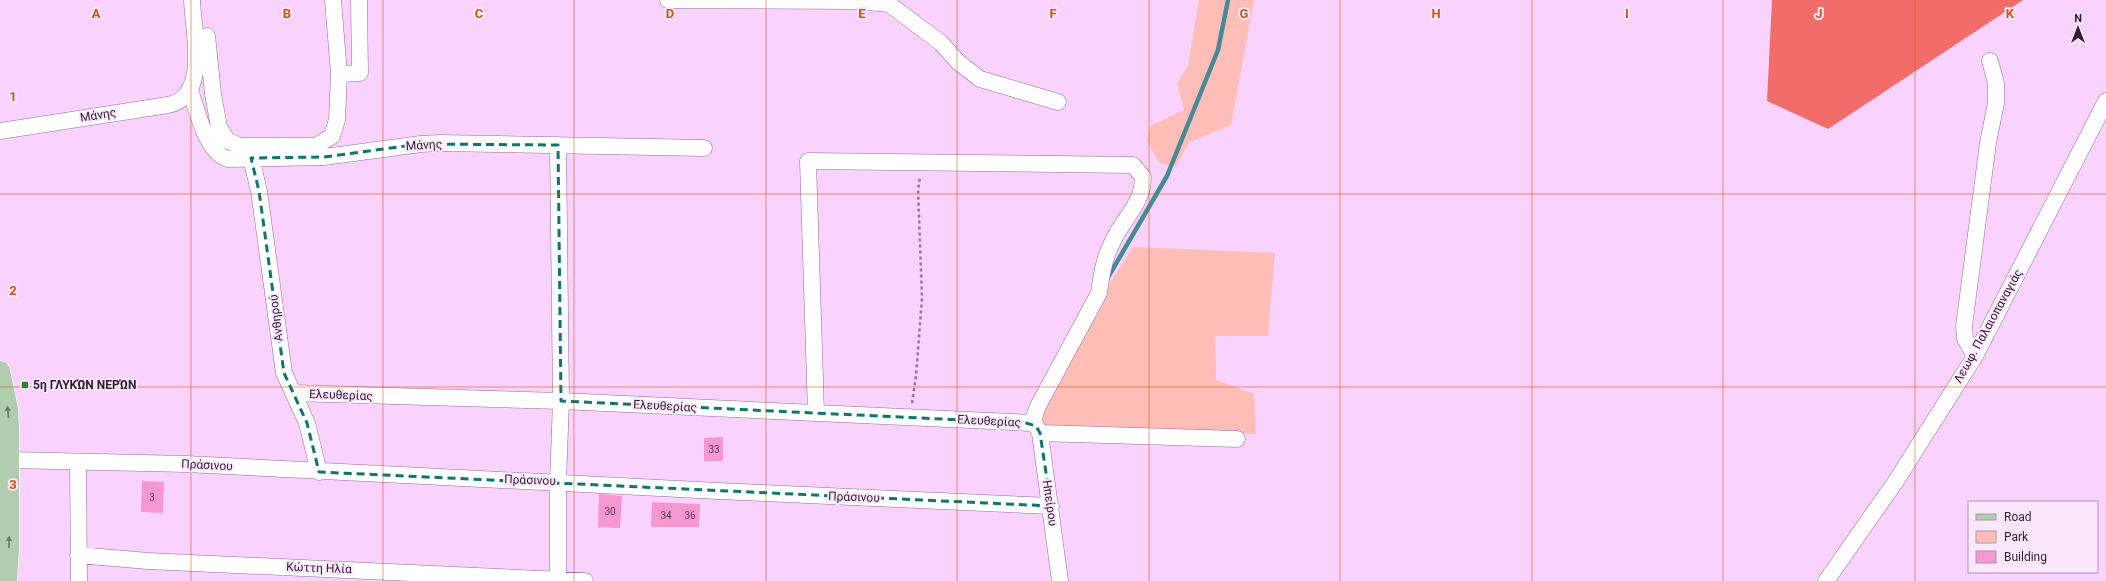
<svg xmlns="http://www.w3.org/2000/svg" width="2106" height="581" font-family="Roboto,sans-serif">
<style>
.green{fill:#ffbdb8}
.forest{fill:#f26d6a}
.lines{fill:none;stroke-linecap:round;stroke-linejoin:round}
.stream{stroke:#448a97;stroke-width:4.5}
.building{fill:#f597d0}
.minor-casing{stroke:#976a9b;stroke-width:17}
.major-casing{stroke:#fff;stroke-width:21}
.path{stroke:#937796;stroke-width:2.5;stroke-dasharray:3 3;stroke-linecap:butt}
.minor{stroke:#fff;stroke-width:16}
.major{stroke:#b0ceaf;stroke-width:20}
.oneway{fill:#707670}
.marked{fill:none;stroke:#0f766e;stroke-width:3;stroke-dasharray:8 5;stroke-linejoin:round}
.grid{fill:none;stroke:#d65310;stroke-width:1;stroke-opacity:0.55}
.poi-dot{fill:#2f8330;stroke:#fbe7fc;stroke-width:1.5}
.labels{text-anchor:middle;stroke-width:4;stroke-linejoin:round;paint-order:stroke}
.number-label{font-size:10px;fill:#613c5a}
.street-label{font-size:12px;fill:#301e32;stroke:#fbe7fc}
.poi-label{font-size:12px;font-weight:bold;fill:#301e32;stroke:#fbe7fc;text-anchor:start}
.grid-label{font-size:13px;text-anchor:middle;font-weight:bold;fill:#d65310;stroke:#fbe7fc;stroke-width:4;stroke-linejoin:round;paint-order:stroke}
</style>
<rect width="100%" height="100%" fill="#f9d2fd"/>
<path class="green" d="M1199,0H1254L1231,125L1189,142L1176,166L1160,164L1147,141L1150,126L1184,110L1177,83L1188,66Z
M1133,247L1275,253L1268,336H1215L1216,380L1254,394L1256,434L1045,428L1037,412L1103,294Z"/>
<path class="forest" d="M1772,0H2023L1828,129L1767,101Z"/>
<g class="lines">
<path class="stream" d="M1107,279L1167,176L1218,50L1228,0"/>
</g>
<path class="building" d="M723,437V461H704V438Z
M142,481L164,482L163,513L141,512Z
M599,494L622,496L620,528L598,527Z
M652,502L700,504L699,527H651Z"/>
<g class="lines">
<defs>
<path id="minor" d="M668,0L858,1L889,4L941,43L958,62L980,79L1058,102
M207,36L213,94L219,127L227,140L239,146H316L332,136L337,120L339,74L333,0
M339,74L360,73L359,0
M190,90C197,110 206,153 228,159L324,157L421,144L440,143L704,148
M0,131L168,105C210,97 193,31 192,0
M244,152L251,158L259,191L284,373L307,423L319,472
M1975,356L1965,339L1964,326L1988,143L1996,103V83L1990,61
M293,393L561,401L1032,423L1036,426L1040,433L1060,581
M816,413L808,161L1133,165L1143,177C1143,205 1122,219 1112,243C1104,258 1101,276 1099,293L1038,406L1032,423
M1040,433L1237,439
M10,460L186,464L718,491L1051,506
M78,462L79,581
M78,555L148,561L585,581
M558,580V482L561,401L558,145
M1826,581L1896,481L1975,356L2106,101"/>
<path id="major" d="M0,371L8,409L9,428V549L7,581"/>
</defs>
<use href="#minor" class="minor-casing"/>
<use href="#major" class="major-casing"/>
<path class="path" d="M912,403L916,376L922,298L918,190L920,177"/>
<use href="#minor" class="minor"/>
<use href="#major" class="major"/>
</g>
<defs><path id="oneway-solid" d="M-6-.8H1V-3.2L6.5 0L1 3.2V.8H-6Z"/></defs>
<g class="oneway">
<use href="#oneway-solid" transform="translate(8 412) rotate(-96)"/>
<use href="#oneway-solid" transform="translate(9 542) rotate(-89)"/>
</g>
<path class="marked" d="M421,144L558,145L561,401L1026,423L1036,426L1040,433L1051,506L319,472L307,423L284,373L259,191L251,158L324,157Z"/>
<path class="grid" d="M191,0V581M383,0V581M574,0V581M766,0V581M957,0V581M1149,0V581M1340,0V581M1532,0V581M1723,0V581M1915,0V581M0,194H2106M0,387H2106"/>
<rect class="poi-dot" x="21" y="381" width="8" height="8" rx="2"/>
<g class="labels">
<g class="number-label">
<text x="714" y="453">33</text>
<text x="152" y="501">3</text>
<text x="610" y="515">30</text>
<text x="666" y="519">34</text>
<text x="690" y="519">36</text>
</g>
<g class="street-label">
<text transform="translate(98 115) rotate(-9)" y="4">Μάνης</text>
<text transform="translate(424 145) rotate(-3)" y="4">Μάνης</text>
<text transform="translate(276 318) rotate(-97)" y="4">Ανθηρού</text>
<text transform="translate(1988 326) rotate(-61)" y="4">Λεωφ. Παλαιοπαναγιάς</text>
<text transform="translate(341 395) rotate(2)" y="4">Ελευθερίας</text>
<text transform="translate(665 406) rotate(3)" y="4">Ελευθερίας</text>
<text transform="translate(989 421) rotate(3)" y="4">Ελευθερίας</text>
<text transform="translate(207 465) rotate(3)" y="4">Πράσινου</text>
<text transform="translate(530 480) rotate(2)" y="4">Πράσινου</text>
<text transform="translate(854 497) rotate(2)" y="4">Πράσινου</text>
<text transform="translate(1050 503) rotate(82)" y="4">Ηπείρου</text>
<text transform="translate(319 568) rotate(2)" y="4">Κώττη Ηλία</text>
</g>
<g class="poi-label">
<text x="33" y="389">5η ΓΛΥΚΏΝ ΝΕΡΏΝ</text>
</g>
</g>
<g class="grid-label">
<text x="96" y="18">A</text>
<text x="287" y="18">B</text>
<text x="479" y="18">C</text>
<text x="670" y="18">D</text>
<text x="862" y="18">E</text>
<text x="1053" y="18">F</text>
<text x="1244" y="18">G</text>
<text x="1436" y="18">H</text>
<text x="1627" y="18">I</text>
<text x="1819" y="18">J</text>
<text x="2010" y="18">K</text>
<text x="13" y="101">1</text>
<text x="13" y="295">2</text>
<text x="13" y="489">3</text>
</g>
<rect x="1968" y="501" width="130" height="72" fill="#fbe7fc" stroke="#aa97ab"/>
<rect x="1976" y="514" width="20" height="6" fill="#b0ceaf" stroke="#aa97ab"/>
<text x="2004" y="521" font-size="12" fill="#301e32">Road</text>
<rect x="1976" y="531" width="20" height="12" fill="#ffbdb8" stroke="#aa97ab"/>
<text x="2004" y="541" font-size="12" fill="#301e32">Park</text>
<rect x="1976" y="551" width="20" height="12" fill="#f597d0" stroke="#aa97ab"/>
<text x="2004" y="561" font-size="12" fill="#301e32">Building</text>
<g transform="translate(2078 28)" stroke="#fbe7fc" stroke-width="3" paint-order="stroke">
<path d="M0-3L7 15L0 10L-7 15Z" fill="#301e32"/>
<text y="-6" font-size="11" font-weight="bold" text-anchor="middle" fill="#301e32">N</text>
</g>
</svg>
